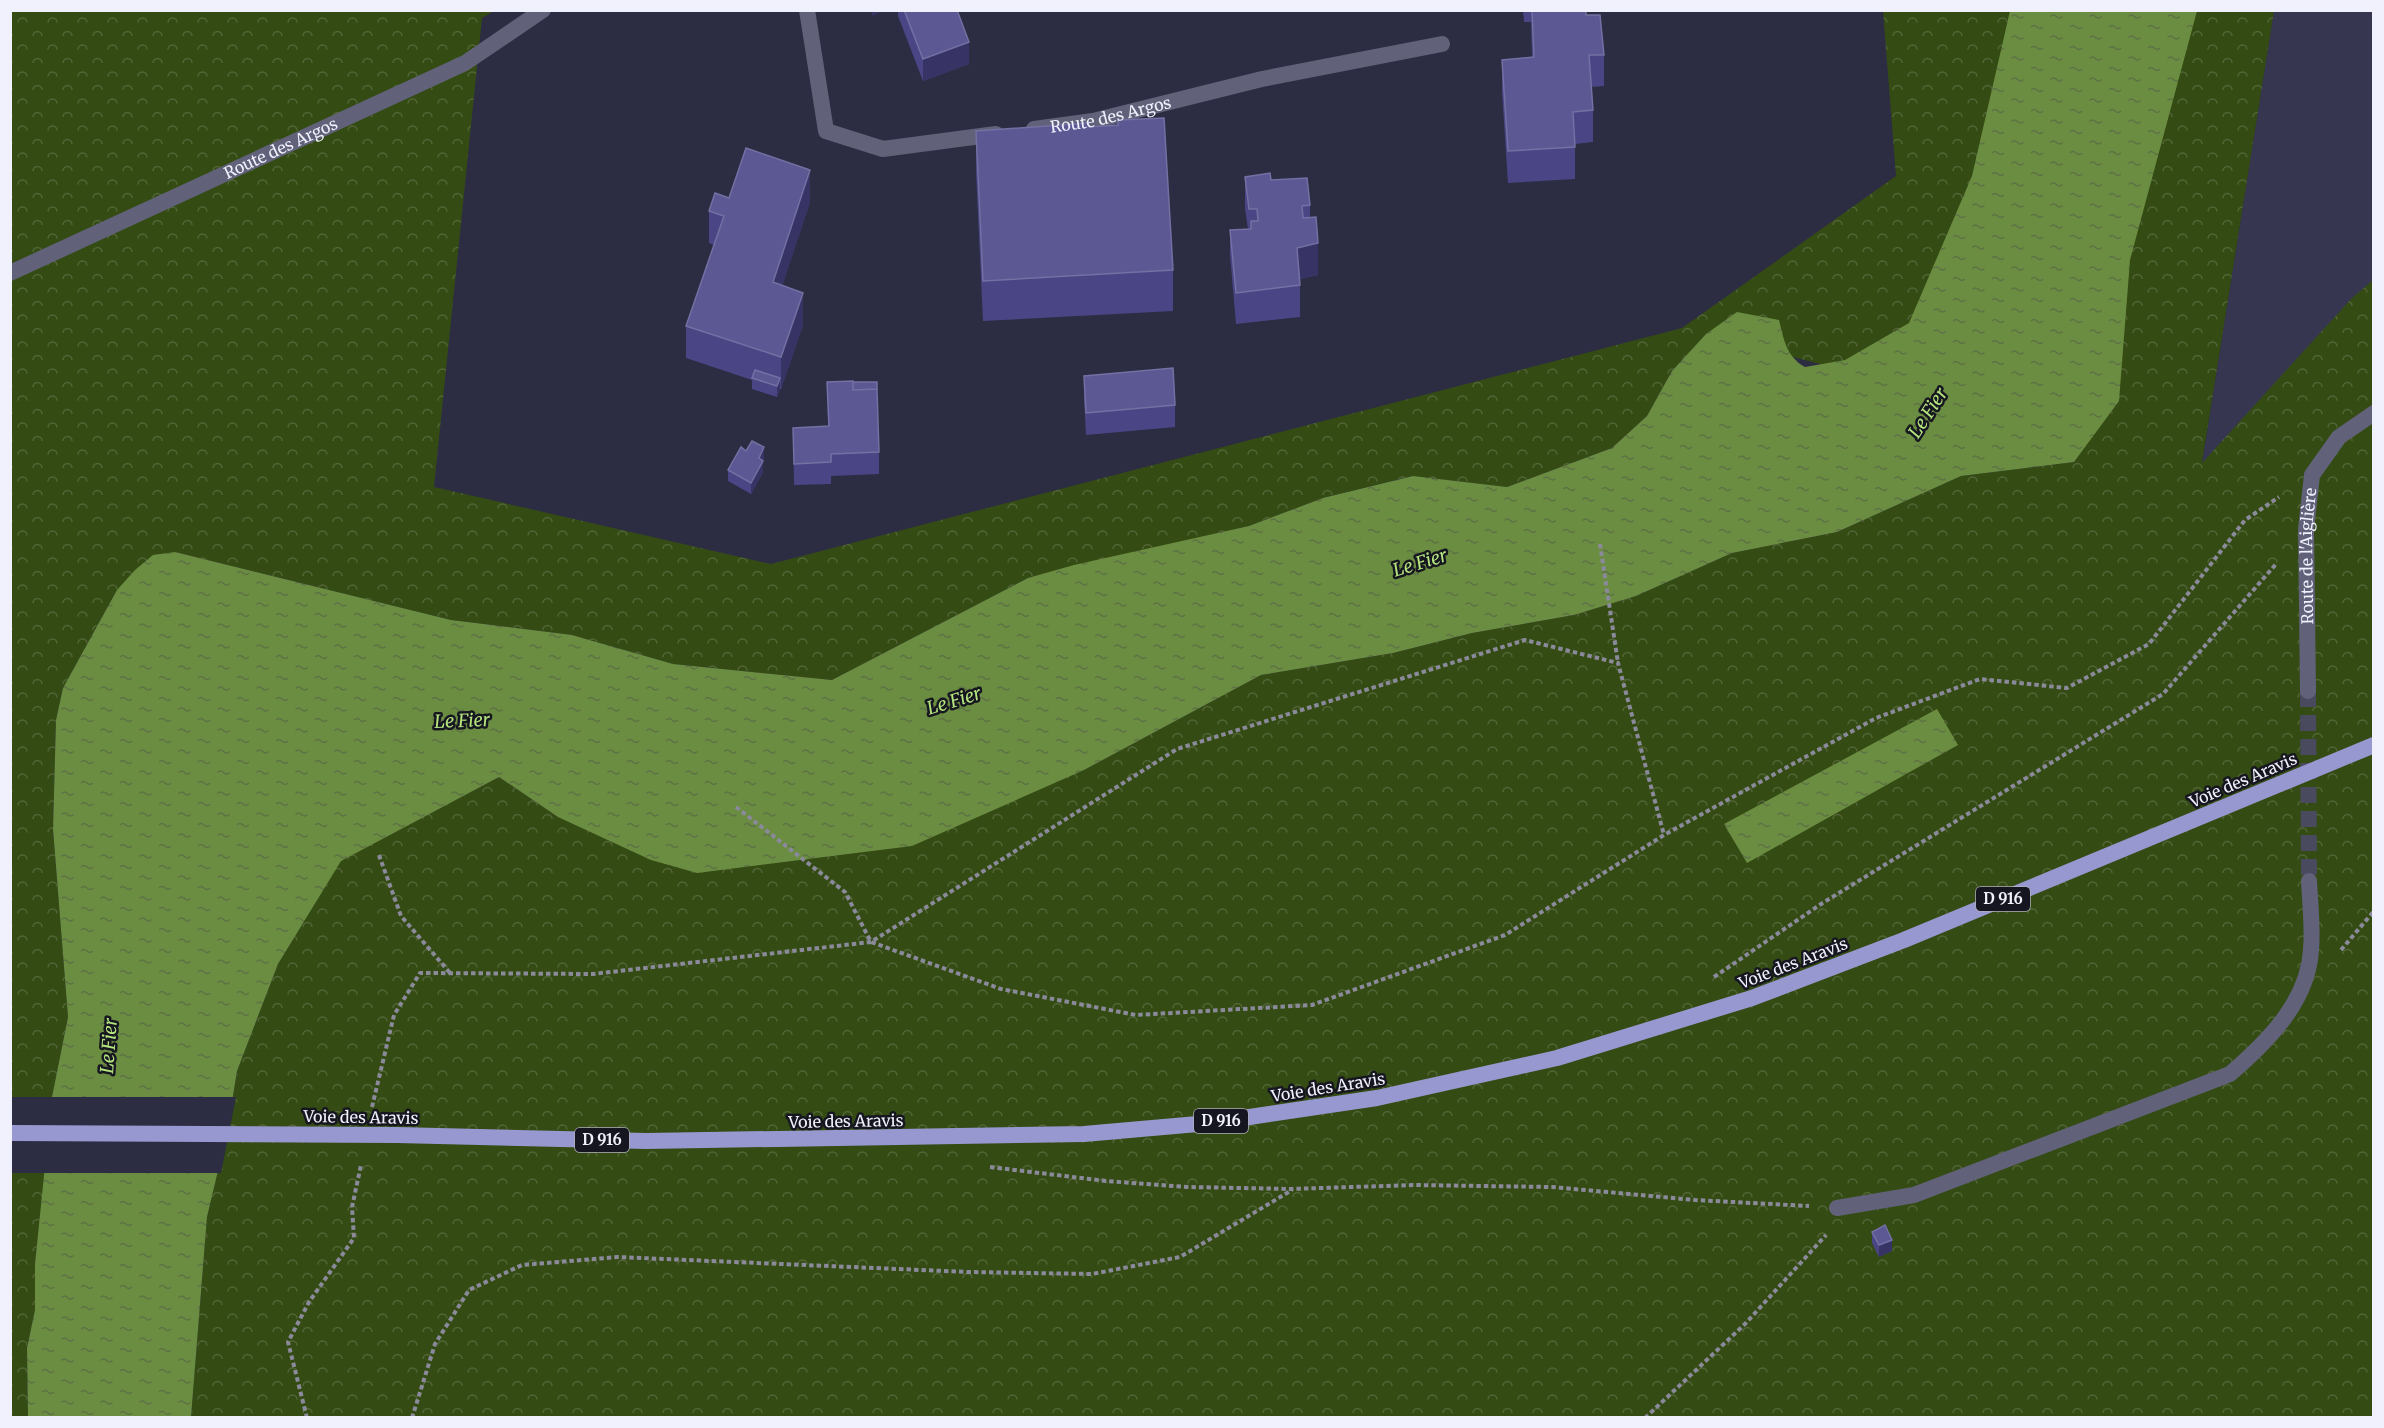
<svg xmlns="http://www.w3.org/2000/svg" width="2384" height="1428" font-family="Merriweather,serif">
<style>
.built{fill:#363651}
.forest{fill:url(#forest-crowns)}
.water{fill:url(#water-ripples)}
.pier{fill:#2c2c42}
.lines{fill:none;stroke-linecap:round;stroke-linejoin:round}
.minor-tunnel{stroke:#494a5e;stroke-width:16;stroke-dasharray:16 8;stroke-linecap:butt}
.path{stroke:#8a8a9b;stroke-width:4;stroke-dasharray:4.5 3;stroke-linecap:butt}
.minor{stroke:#61627a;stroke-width:16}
.tertiary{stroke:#61627a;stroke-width:16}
.trunk{stroke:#9898d0;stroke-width:16}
.wall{fill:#4a4686}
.shaded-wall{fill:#373465}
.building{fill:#5c5893;stroke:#7370a3;stroke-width:1.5}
.labels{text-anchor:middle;stroke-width:5;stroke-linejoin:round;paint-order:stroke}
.shield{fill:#161620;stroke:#afafba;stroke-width:1.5}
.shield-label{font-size:15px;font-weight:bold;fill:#f0f1fc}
.street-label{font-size:16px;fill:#f0f1fc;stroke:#161620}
.water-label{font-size:18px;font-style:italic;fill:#b5e67e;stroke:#161620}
</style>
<defs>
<pattern id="forest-crowns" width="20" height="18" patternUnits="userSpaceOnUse" patternTransform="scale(1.5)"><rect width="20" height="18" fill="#344b14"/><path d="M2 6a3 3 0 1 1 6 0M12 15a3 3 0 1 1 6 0" fill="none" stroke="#526537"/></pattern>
<pattern id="water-ripples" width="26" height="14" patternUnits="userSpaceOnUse" patternTransform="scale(1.5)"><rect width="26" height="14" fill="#6b8d41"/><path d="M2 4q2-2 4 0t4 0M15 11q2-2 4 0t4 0" fill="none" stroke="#5d7145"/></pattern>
</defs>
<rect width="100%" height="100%" fill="#2c2c42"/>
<path class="built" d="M2274,11H2373V642L2202,465Z"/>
<path class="forest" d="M11,11H494L482,18L434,487L771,564L1682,328L1896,176L1883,11H2274L2202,463L2351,299L2373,280V1417H191L207,1217L227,1133L237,1071L278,964L340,861L499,777L558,817L1084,770L1261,675L1393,653L1472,633L1574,615L1636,596L1732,553L1837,532L1961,476L2074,462L2092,436L1706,334L1672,371L1647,416L1612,448L1507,487L1412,476L1323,498L1249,526L1028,578L832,680L673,664L572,635L451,620L175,552L117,590L63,688L56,720L53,829L68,1017L52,1097H11Z
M11,1173H45L35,1264V1310L27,1348L28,1417L11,1418Z"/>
<path class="water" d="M2010,11H2197L2130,260L2119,401L2074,462L1961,476L1837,532L1732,553L1636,596L1574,615L1472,633L1393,653L1261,675L1084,770L912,846L697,873L651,860L558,817L499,777L341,861L278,964L237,1071L227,1133L207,1217L191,1417L28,1418L27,1348L35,1310V1264L52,1097L68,1017L53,829L56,720L63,688L117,590L135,570L153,555L175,552L451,620L572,635L673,664L832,680L1028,578L1074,565L1249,526L1323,498L1413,476L1507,487L1612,448L1647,416L1672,371L1706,334L1737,312L1779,320C1784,340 1786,356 1805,367L1845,360L1909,323L1972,176Z
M1937,709L1958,745L1747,863L1724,824Z"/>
<path class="pier" d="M49,1097H236L221,1173H42Z"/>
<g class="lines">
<path class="minor-tunnel" d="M2308,691L2309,881"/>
<path class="path" d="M1600,544L1618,663
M736,807L845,892L871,942L1001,989L1136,1015L1312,1005L1505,935L1664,835L1876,718L1980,679L2067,688L2149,644L2245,520L2279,497
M379,855L401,916L450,973
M2341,950L2374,911
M1714,977L1821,904L2163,694L2276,564
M372,1107L394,1015L420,973L593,974L871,942L1177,749L1525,640L1618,663L1664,835
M990,1167L1106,1181L1187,1187L1292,1189L1413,1185L1552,1187L1695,1200L1809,1206
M307,1418L288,1342L309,1302L354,1238L352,1207L361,1165
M412,1418L435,1344L469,1290L522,1265L618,1257L968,1272L1092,1274L1180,1257L1292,1190
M1645,1418L1745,1324L1826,1235"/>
<g class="minor">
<path d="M807,10L826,131L883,149L996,134"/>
<path id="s1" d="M1034,129L1093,121L1262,79L1442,44"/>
<path id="s2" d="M2308,691L2306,529L2312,475L2339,437L2374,413"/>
<path d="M1837,1208L1914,1195L2230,1074C2267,1042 2308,1002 2311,950C2313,927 2310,903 2309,881"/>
</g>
<path class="tertiary" id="s3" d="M10,273L465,63L543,10"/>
<path class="trunk" d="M10,1133L397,1135L646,1141L1084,1134L1209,1123L1377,1098L1557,1058L1752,998L1904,940L2374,745"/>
</g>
<path class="wall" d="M898,10H957L969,64L923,81L898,16Z
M1523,10H1586V15L1604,55V86L1591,87L1593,110V142L1575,144V179L1508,183L1502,92V60L1532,57L1531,22H1524Z
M1089,127L1173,270V311L983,321L976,172V131Z
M1245,177L1271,180L1310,205V218L1318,275L1300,279V317L1236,324L1230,255V230L1248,229L1245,209Z
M729,198L810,202L782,286L803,325L781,389H780L777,397L752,389V380L686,358V326L714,245L709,243V211Z
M1084,376L1175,405V427L1086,435L1084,398Z
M827,382L879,452V474L831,476V484L794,485L793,428L828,426Z
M746,451L764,458L763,461V472L751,494L728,481V470Z
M1872,1232L1892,1251L1879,1257L1872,1243Z"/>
<path class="shaded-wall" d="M872,10H886L872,16Z
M969,42V64L923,81V59Z
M810,170V202L773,314V282Z
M1318,243V275L1297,280V248Z
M803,293V325L781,389V357Z
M780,378V389L777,397V386Z
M764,447V458L759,469V458Z
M763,461V472L751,494V483Z
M1892,1240V1251L1879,1257V1245Z"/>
<path class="building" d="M904,10H957L969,42L923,59Z
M1532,10H1586V15H1600L1604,55H1589L1593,110L1573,112L1575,147L1508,151L1502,60L1534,57Z
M1164,118L1173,270L983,281L976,131L1089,123V127L1118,125V120Z
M746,148L810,170L773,282L803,293L781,357L686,326L724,216L709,211L715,193L729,198Z
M1270,173L1271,180L1307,178L1310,205L1302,206L1303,218L1316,217L1318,243L1297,248L1300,285L1236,293L1230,230L1251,229V221H1258L1257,209H1249L1245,177Z
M1173,368L1175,405L1086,413L1084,376Z
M755,370L780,378L777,386L752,378Z
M853,381V390L877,389L879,452L831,454V462L794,464L793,428L829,426L827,382Z
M853,382H877V389L853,390Z
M752,441L764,447L759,458L763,461L751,483L728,470L741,447L746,451Z
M1885,1225L1892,1240L1879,1245L1872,1232Z"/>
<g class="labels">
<g class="shield">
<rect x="1976" y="887" width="54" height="24" rx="4.5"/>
<rect x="1194" y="1109" width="54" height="24" rx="4.5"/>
<rect x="575" y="1128" width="54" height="24" rx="4.5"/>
</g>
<g class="shield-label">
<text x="2003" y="904">D 916</text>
<text x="1221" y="1126">D 916</text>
<text x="602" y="1145">D 916</text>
</g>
<g class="street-label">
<text dy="6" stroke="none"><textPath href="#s1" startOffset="78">Route des Argos</textPath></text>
<text dy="6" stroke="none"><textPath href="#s3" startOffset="298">Route des Argos</textPath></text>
<text dy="6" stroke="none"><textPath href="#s2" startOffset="135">Route de l'Aiglière</textPath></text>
<text transform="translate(2243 780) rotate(-23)" y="6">Voie des Aravis</text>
<text transform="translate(1793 963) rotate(-21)" y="6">Voie des Aravis</text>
<text transform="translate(1328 1087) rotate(-9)" y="6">Voie des Aravis</text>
<text transform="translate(361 1117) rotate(1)" y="6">Voie des Aravis</text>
<text transform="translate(846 1121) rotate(-1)" y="6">Voie des Aravis</text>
</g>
<g class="water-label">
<text transform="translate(1928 413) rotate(-57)" y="6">Le Fier</text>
<text transform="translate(1420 563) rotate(-17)" y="6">Le Fier</text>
<text transform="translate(954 701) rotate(-17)" y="6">Le Fier</text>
<text transform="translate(462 721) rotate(-2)" y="6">Le Fier</text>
<text transform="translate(109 1046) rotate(-86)" y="6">Le Fier</text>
</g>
</g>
<rect width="2384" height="1428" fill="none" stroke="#f0f1fc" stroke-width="24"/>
</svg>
